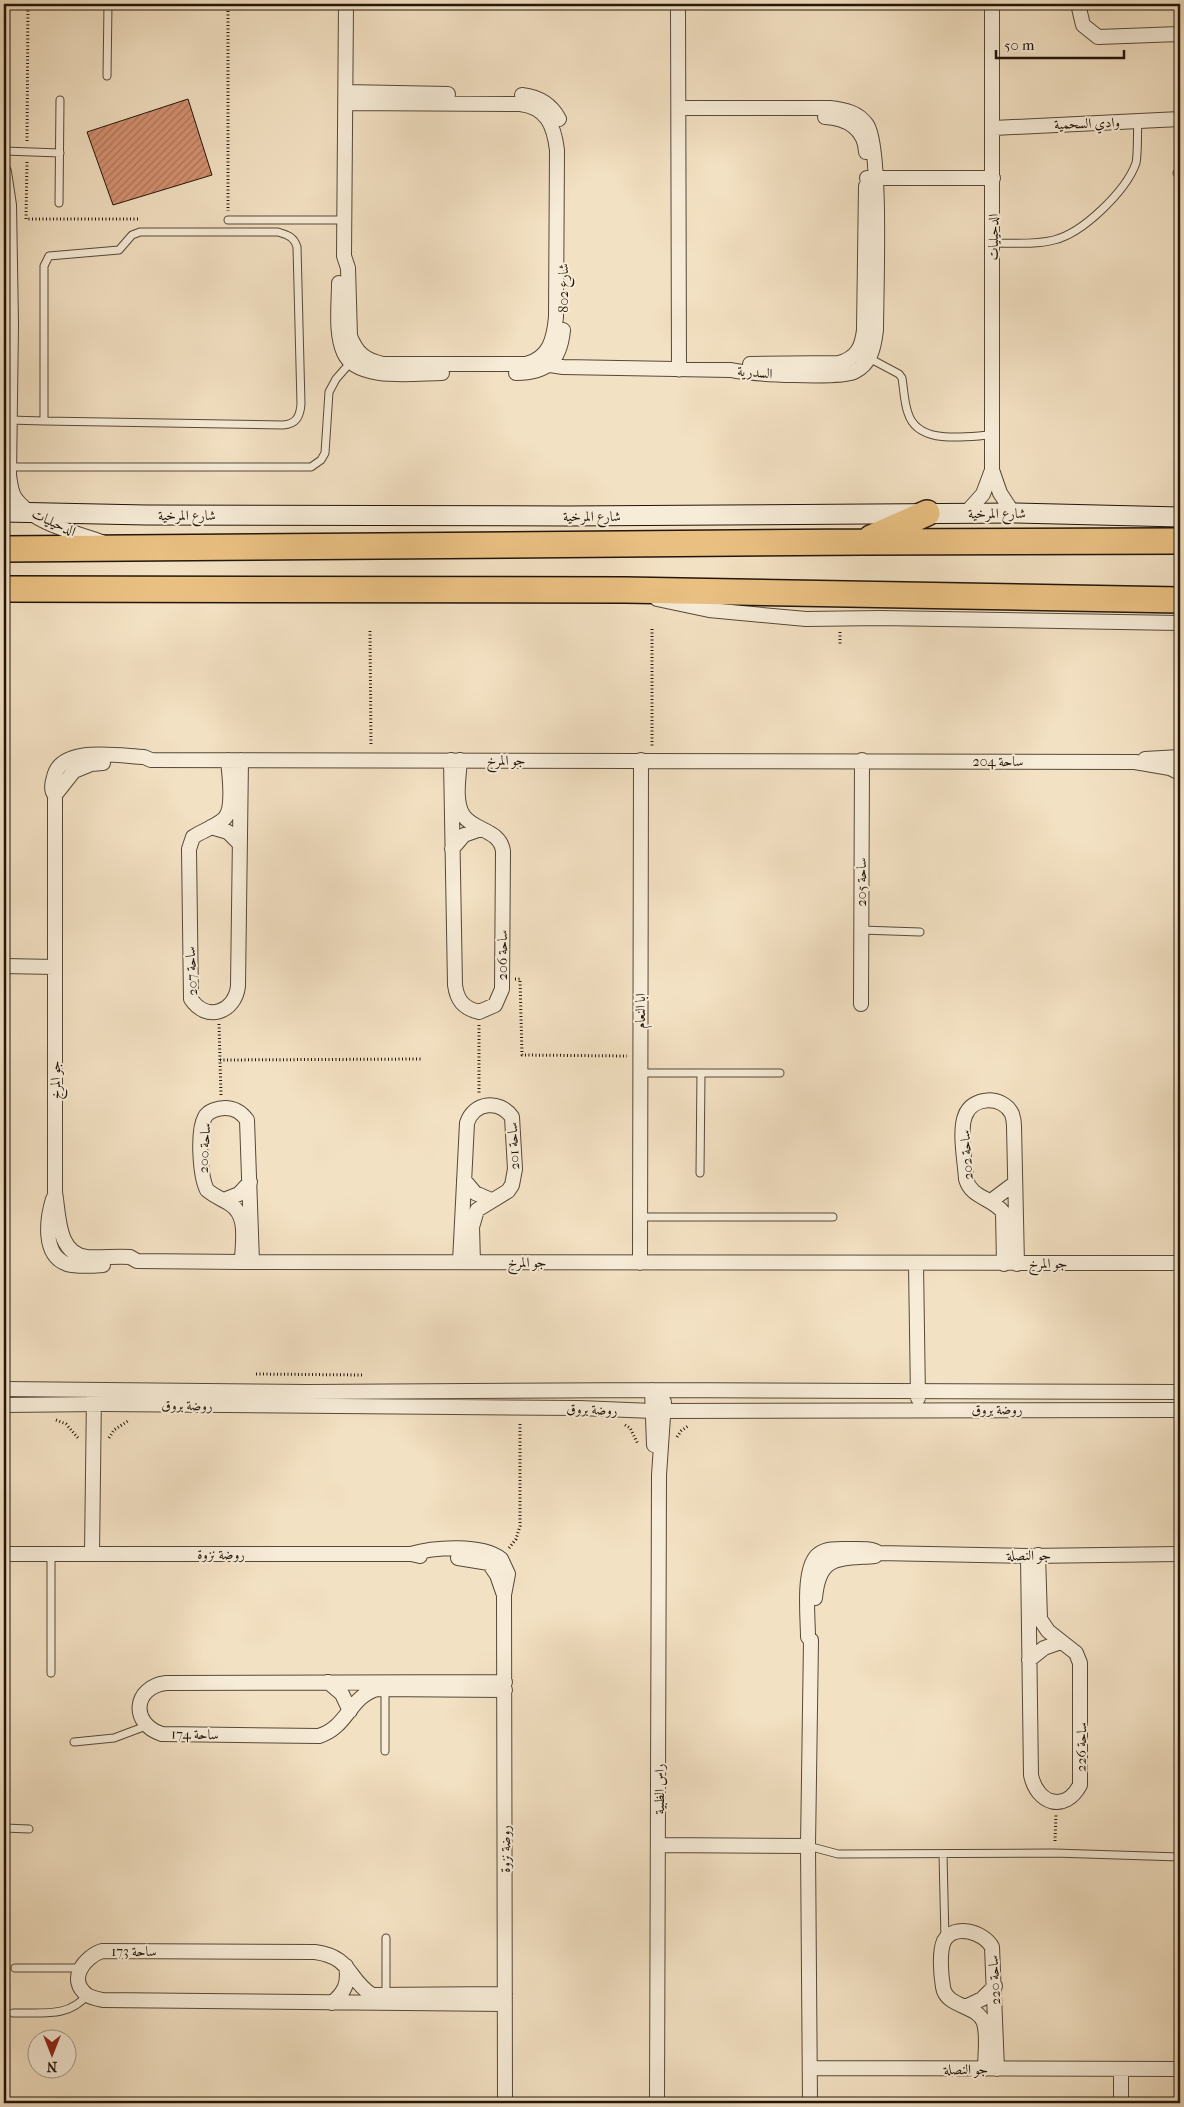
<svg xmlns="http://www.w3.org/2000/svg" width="1184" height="2107" font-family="'IM FELL French Canon',Amiri,serif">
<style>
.building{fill:url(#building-hatch);stroke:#22160b}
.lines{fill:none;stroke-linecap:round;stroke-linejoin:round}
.lane-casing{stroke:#564939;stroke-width:9}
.street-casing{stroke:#564939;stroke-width:16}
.secondary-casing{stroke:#22160b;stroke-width:21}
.highway-casing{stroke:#22160b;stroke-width:28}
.path{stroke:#22160b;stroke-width:3;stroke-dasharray:1 2.5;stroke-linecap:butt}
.lane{stroke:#f7ecd8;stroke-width:7}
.street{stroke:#f7ecd8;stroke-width:14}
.secondary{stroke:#f7ecd8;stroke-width:19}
.highway{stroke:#eac082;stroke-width:25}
.labels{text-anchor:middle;stroke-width:4;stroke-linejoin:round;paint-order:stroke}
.street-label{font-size:14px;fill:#22160b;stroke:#f7ecd8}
</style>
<defs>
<pattern id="building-hatch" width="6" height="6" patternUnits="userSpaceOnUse" patternTransform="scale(1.25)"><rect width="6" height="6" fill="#d59272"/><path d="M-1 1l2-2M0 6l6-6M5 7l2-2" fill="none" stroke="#ac765c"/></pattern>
</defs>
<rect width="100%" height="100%" fill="#f3e1c3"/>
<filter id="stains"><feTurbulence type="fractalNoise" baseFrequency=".004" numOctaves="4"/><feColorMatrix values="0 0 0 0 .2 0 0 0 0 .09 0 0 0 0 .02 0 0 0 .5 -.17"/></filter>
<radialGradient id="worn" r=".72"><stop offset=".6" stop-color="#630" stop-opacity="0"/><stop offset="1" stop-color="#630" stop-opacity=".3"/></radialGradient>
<path class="building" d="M188,99L212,175L113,205L87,132Z"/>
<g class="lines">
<defs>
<path id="lane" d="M107,76L108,4
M4,151L60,153
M1177,173H1180
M59,203L60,100
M228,220H345
M992,243C1012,243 1035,245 1054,240C1083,233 1126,191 1136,163C1138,155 1137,132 1138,121
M869,358L899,374L902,378C904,390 904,402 908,413C918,446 966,436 992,435
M9,420L44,421L283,425C296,424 300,417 301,404L297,247C294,237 288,235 278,232H140L132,235L119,250L49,256L44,266V421
M9,467H311L321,460L325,453L329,392L336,379L350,363
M861,930L920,932
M640,1073H780
M700,1173L701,1073
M640,1217H833
M51,1554V1673
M74,1742L114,1738L146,1726
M385,1751V1689
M4,1828L29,1829
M808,1846L838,1854L1054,1853L1180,1857
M943,1854L945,1939
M386,1938V1995
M15,1968H80
M13,2013C41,2012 69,2018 87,1995"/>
<path id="street" d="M678,4L679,370
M1078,4L1083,25L1098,37L1180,34
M346,92L448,94
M522,95C539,97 551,104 559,119
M346,103L520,104C547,107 554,126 557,150L556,317C554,338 550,358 526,364H383C365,360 357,354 350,336L348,268L344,256L346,4
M825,117C847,118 865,129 866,152
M994,128L1180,119
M4,172L9,205L11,324L9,475C10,482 11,492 15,498C34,524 74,532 102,542
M867,178H993
M339,283C339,305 335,333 344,353C357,382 416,373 442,373
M750,364L839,363C857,358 862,347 864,330L866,186
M550,365L563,367L731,370C749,374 839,379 854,372C871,364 874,347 876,330C876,296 882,146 867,125C858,112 845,110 830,108H679
M516,373C547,373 560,361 563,330
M992,470L1000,493L1013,513
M966,513L983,494L992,470V4
M657,599L709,610L806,619L880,618L1180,623
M1145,759L1180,757
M228,760C229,774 235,809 224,819C215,827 202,831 193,837L189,849L191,999C206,1022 235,1013 238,986L241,760
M451,760L455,985C457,1000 463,1008 479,1012L495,1005L502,989L503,851C500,829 473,831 463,815C454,801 459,776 460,760
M1180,773L1170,768L1135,762L151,760L144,757C119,756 61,745 54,777C52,783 51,791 55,795V1192C59,1215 57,1254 87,1257C101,1258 116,1256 130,1257L137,1261L242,1262L1180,1263
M55,795L74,771L91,764L103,763
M211,827L228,832L240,844
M452,849L464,835L481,829
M4,966L55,967
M861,1004L862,760
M464,1180L475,1193L491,1200
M53,1199C47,1219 42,1255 67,1264C78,1267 91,1266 103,1265
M224,1200L239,1194L250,1182
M991,1201L1015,1183
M242,1262C242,1243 249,1216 230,1204C222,1199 214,1196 207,1190C200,1176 197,1131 205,1117C208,1111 218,1108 225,1108C235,1108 241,1112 247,1120L252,1262
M460,1262L467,1123C474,1102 499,1099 512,1117L515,1169L512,1185L508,1191L477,1210L472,1227L473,1262
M640,1263L641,760
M916,1264L918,1398
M1004,1264L1003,1212C991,1197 971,1198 966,1179C965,1162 959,1131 965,1116C972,1096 1003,1095 1012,1114C1013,1117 1014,1122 1014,1126L1017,1264
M4,1389L308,1392L652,1390L1180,1392
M652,1390L654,1445
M4,1405L102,1404L579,1408L653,1411L1180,1410
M4,1554H411L420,1556
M92,1554L94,1394
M411,1554C434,1547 482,1544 501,1559L508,1574L504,1595L505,2103
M1028,1556L1031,1775C1037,1804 1065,1813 1080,1785V1663L1076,1653L1048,1631L1040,1619L1038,1555
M458,1558L489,1563L497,1575L504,1595
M815,1598C819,1554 839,1559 875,1556L878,1553L1028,1556L1180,1554
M1029,1660L1044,1648L1061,1642
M328,1682L342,1694L350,1711
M505,1682L166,1683C133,1687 130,1724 162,1734L319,1736C348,1727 349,1697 377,1689L505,1690
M659,1845L808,1846
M505,1994L372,1995C347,1979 352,1957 315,1952L102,1951C84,1957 67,1980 87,1995C92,1998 98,1999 103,2000L505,2004
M332,2003C345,1992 349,1983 346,1966
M965,2007L982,1999L995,1986
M810,2068L1180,2069
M985,2069C985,2055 988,2036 984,2023C978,2004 946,2008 943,1987C941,1975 939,1952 944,1941C954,1923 984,1932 992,1947L997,2069
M657,2103L659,1475L664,1402
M810,2103L808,1846L811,1640L808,1637C808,1617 802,1566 819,1554C827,1548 840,1549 849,1549C857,1549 873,1548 878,1553
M1121,2103V2069"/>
<path id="secondary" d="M4,512L146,515L567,516L1013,513L1180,517"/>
<path id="highway" d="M871,538L927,513
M4,549L864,542L1180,541
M4,589L625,590L1180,600"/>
</defs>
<use href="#lane" class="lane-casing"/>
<use href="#street" class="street-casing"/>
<use href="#secondary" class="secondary-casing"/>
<use href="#highway" class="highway-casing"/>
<path class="path" d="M228,4V211
M27,141L28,4
M27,162L26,219H139
M652,629V746
M370,631L371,746
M840,632V644
M515,979H520L522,1055L627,1056
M219,1024L221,1095
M479,1025V1094
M220,1060L422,1059
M256,1374L362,1375
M56,1420L66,1424L78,1438
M625,1425L630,1428L638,1444
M677,1437L681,1431L688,1426
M109,1438L114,1430L128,1421
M509,1548L516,1539L520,1526V1422
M1055,1841L1056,1815"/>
<use href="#lane" class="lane"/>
<use href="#street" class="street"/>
<use href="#secondary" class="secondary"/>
<use href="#highway" class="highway"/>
</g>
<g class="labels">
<g class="street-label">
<text transform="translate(1087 123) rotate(-2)" y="5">وادي السحمية</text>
<text transform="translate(993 237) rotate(-90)" y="5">الدحيليات</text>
<text transform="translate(563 288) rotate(-90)" y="5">شارع 802</text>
<text transform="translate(755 372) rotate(5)" y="5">السدرية</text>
<text x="997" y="518">شارع المرخية</text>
<text x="187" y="520">شارع المرخية</text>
<text x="592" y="521">شارع المرخية</text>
<text transform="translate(54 522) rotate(25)" y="5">الدحيليات</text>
<text x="506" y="765">جو المرخ</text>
<text x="998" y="766">ساحة 204</text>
<text transform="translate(861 882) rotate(-90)" y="5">ساحة 205</text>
<text transform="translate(502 955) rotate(-90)" y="5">ساحة 206</text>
<text transform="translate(191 971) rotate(-93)" y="5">ساحة 207</text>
<text transform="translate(640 1011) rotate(-90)" y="5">ابا النعام</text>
<text transform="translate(55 1080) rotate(-90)" y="5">جو المرخ</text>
<text transform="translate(513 1146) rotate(-93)" y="5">ساحة 201</text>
<text transform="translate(204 1148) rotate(-87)" y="5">ساحة 200</text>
<text transform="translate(966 1155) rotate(-94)" y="5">ساحة 202</text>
<text x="527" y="1267">جو المرخ</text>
<text x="1048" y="1268">جو المرخ</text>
<text transform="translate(187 1405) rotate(1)" y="5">روضة بروق</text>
<text transform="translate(592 1409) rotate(2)" y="5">روضة بروق</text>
<text x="997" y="1414">روضة بروق</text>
<text x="221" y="1559">روضة نزوة</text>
<text x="1029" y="1560">جو النصلة</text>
<text transform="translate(195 1734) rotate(1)" y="5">ساحة 174</text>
<text transform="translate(1081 1747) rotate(-89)" y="5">ساحة 226</text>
<text transform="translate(659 1789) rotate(-90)" y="5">راس الظبية</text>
<text transform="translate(505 1849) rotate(-90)" y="5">روضة نزوة</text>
<text x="134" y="1956">ساحة 173</text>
<text transform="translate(994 1980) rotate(-93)" y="5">ساحة 220</text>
<text x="966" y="2074">جو النصلة</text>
</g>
</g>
<rect width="1184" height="2107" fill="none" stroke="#f3e1c3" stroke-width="20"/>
<rect x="5" y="5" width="1174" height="2097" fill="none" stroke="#22160b" stroke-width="2.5"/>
<rect x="10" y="10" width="1164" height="2087" fill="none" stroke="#22160b"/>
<g transform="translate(52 2054) rotate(180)"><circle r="24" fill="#f7ecd8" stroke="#a29686"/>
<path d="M0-4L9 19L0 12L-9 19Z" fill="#8f2418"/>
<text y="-8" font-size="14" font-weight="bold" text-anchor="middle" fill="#22160b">N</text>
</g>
<path d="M996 50v8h128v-8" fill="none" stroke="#22160b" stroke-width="2.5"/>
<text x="1004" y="50" font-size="15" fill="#22160b" stroke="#f7ecd8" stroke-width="4" paint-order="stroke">50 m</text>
<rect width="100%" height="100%" filter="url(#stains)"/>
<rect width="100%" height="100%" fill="url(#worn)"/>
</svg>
